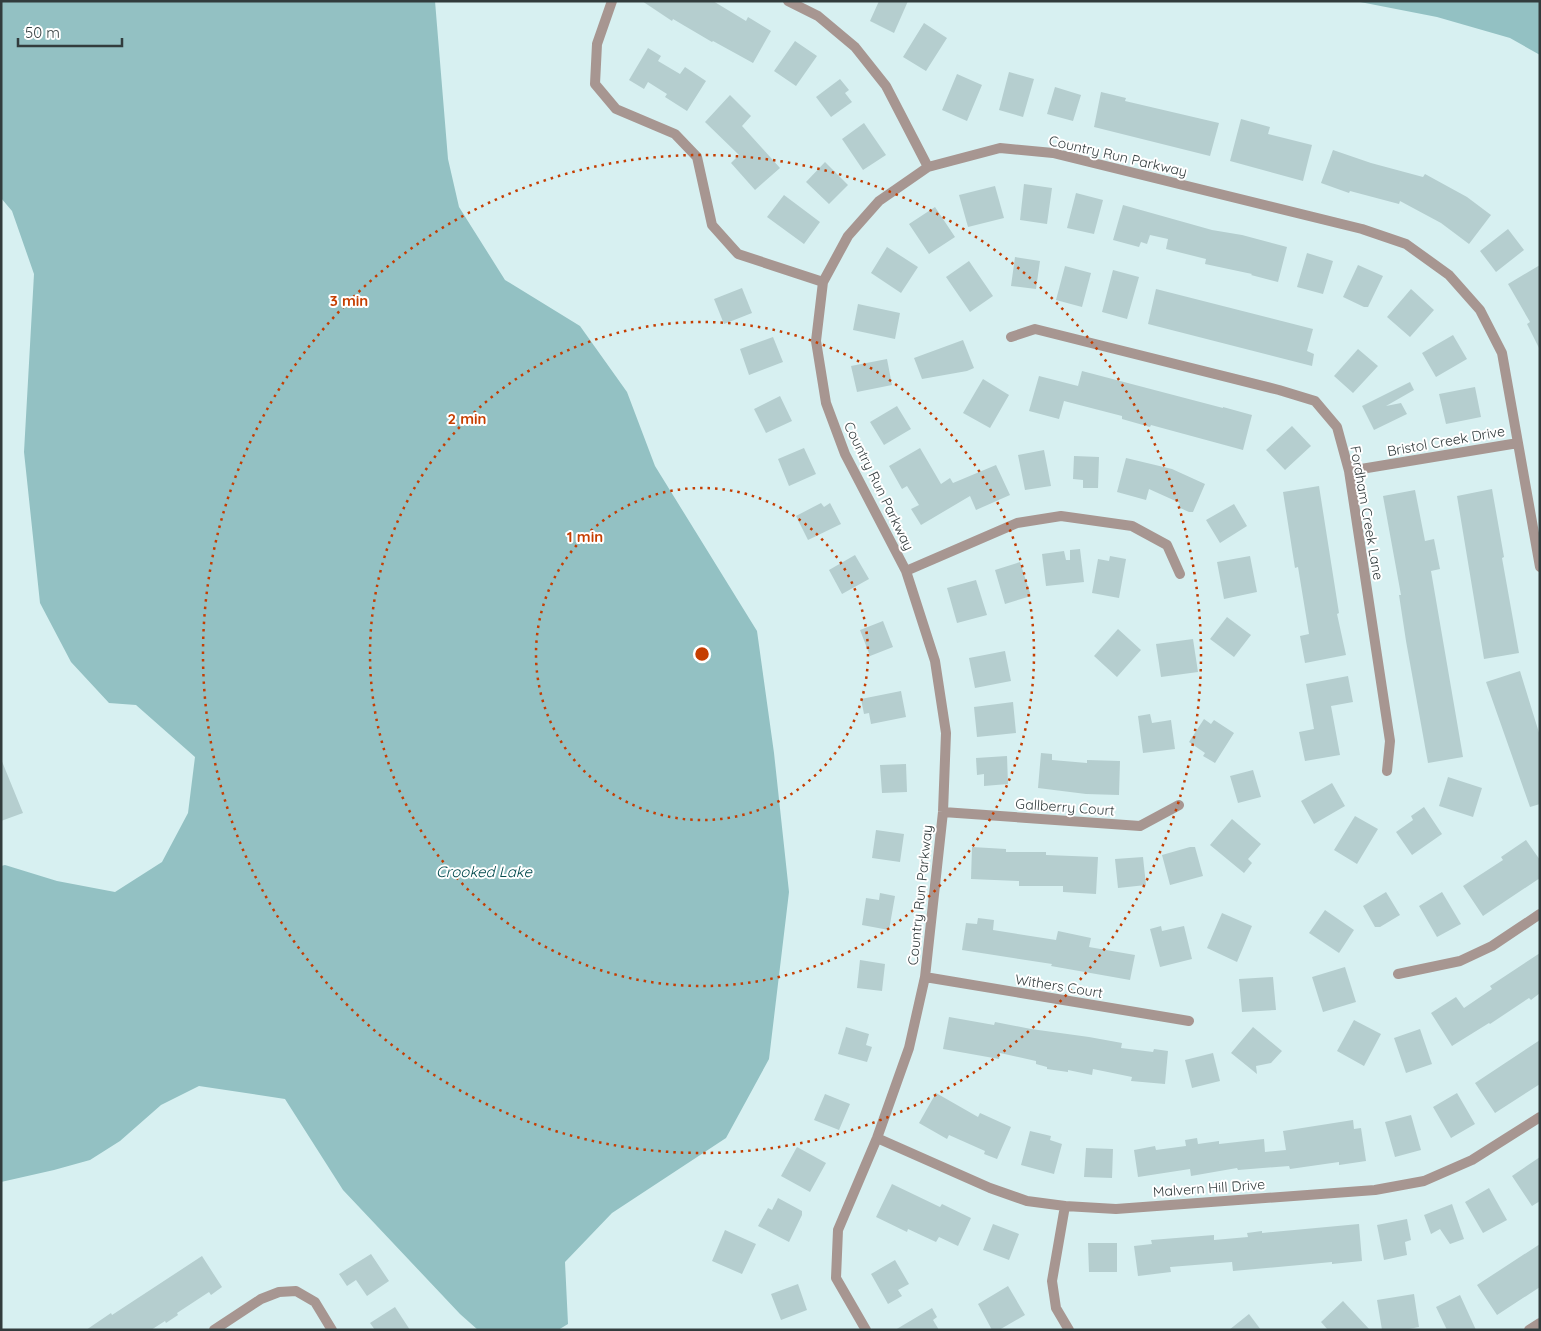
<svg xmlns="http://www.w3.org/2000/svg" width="1541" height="1331" font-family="Quicksand,sans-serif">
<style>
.water{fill:#93c1c3}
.building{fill:#b5cecf}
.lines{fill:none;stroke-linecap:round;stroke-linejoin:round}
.minor{stroke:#a79691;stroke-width:10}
.ring{fill:none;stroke:#c53e01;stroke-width:2.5;stroke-dasharray:2.5 5}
.labels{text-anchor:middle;stroke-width:4;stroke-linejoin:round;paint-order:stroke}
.street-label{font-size:14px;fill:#323c3d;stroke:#fff}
.water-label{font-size:15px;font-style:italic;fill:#034b4e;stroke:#fff}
.centre{fill:#c53e01;stroke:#fff;stroke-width:2.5}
.ring-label{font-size:15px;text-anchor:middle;font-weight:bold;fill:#c53e01;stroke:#fff;stroke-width:4;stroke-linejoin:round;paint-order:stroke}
</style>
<rect width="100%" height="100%" fill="#d7f0f1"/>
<path class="water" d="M1,1H435L448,159L459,207L505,280L580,326L627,392L655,466L757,631L774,753L789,892L769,1059L726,1138L612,1213L565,1262L568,1324L558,1330H478L460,1314L343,1190L285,1099L199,1086L161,1105L120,1141L90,1160L54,1170L1,1182V866L5,865L57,881L115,892L162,862L188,813L195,757L136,705L109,703L71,662L40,603L24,452L34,274L12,211L1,198Z
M1355,1H1540V55L1510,38L1437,17Z"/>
<path class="building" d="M642,1H713L746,21L748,17L771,31L753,63L713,41L712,42L673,19L672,21Z
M879,1H908L894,33L870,21Z
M924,23L947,38L926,71L903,57Z
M795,41L817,56L796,86L774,71Z
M648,48L661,56L658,61L680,74L685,67L706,81L687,111L665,97L667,94L648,82L644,89L629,80Z
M1009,72L1034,79L1023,117L999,110Z
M957,74L982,85L967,121L942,110Z
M840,79L849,90L845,93L852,102L831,117L816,97Z
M1055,87L1081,95L1073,121L1047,114Z
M1101,92L1126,98L1125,101L1219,123L1210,156L1094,127Z
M730,95L751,116L742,126L780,168L755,190L731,163L739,155L705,122Z
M1241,119L1270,127L1268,134L1312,145L1303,181L1230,161Z
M864,123L886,155L863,170L842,139Z
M1333,150L1371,163L1423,177L1425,174L1467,197L1491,215L1469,244L1441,223L1400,201L1399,204L1350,191L1349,193L1321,183Z
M825,162L848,185L829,204L806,182Z
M1024,184L1052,188L1047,224L1020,220Z
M995,186L1004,218L968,227L959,195Z
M1076,193L1103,200L1094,234L1067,228Z
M784,195L820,222L804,244L767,217Z
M1123,205L1212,230L1242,235L1287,247L1278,282L1251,275L1252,274L1205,264L1206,259L1166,249L1168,239L1150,235L1147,244L1141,242L1139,247L1113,240Z
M935,207L955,237L929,254L909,224Z
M1508,229L1524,250L1496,272L1480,251Z
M887,247L918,267L901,293L871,273Z
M1307,253L1333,261L1323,294L1297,287Z
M1015,257L1040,261L1036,289L1011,286Z
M969,261L993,296L970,312L946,277Z
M1358,265L1383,276L1368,307H1364L1343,297Z
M1540,265V350L1527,324L1530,322L1508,284Z
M1065,266L1091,273L1082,307L1056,300Z
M1113,270L1139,277L1127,319L1102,312Z
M742,288L752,313L724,324L714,299Z
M1156,289L1313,329L1307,351L1314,354L1312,366L1148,324Z
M1411,289L1434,310L1410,337L1387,317Z
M858,304L900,313L895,339L853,330Z
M1453,335L1467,359L1436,377L1422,353Z
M773,337L783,362L749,375L740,349Z
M963,340L974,368L967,371L922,379L914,358Z
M1358,349L1378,366L1353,393L1334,376Z
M887,359L892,385L857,392L851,366Z
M1082,371L1223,408V407L1252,415L1243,450L1151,425L1150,427L1122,419V416L1064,401L1059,419L1029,411L1039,376L1078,386Z
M983,379L1009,395L990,428L963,413Z
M1410,382L1414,390L1386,406L1401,403L1407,414L1374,430L1362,406Z
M1475,387L1481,417L1446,424L1439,394Z
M780,396L792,421L766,433L754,409Z
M897,406L911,429L884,445L870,422Z
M1292,426L1311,446L1285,470L1266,450Z
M804,448L816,474L789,486L778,459Z
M920,448L941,484L950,478L953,483L996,465L1010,495L976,510L970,496L921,525L911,509L919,505L907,486L902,489L889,466Z
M1044,450L1051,486L1025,490L1018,455Z
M1074,456L1099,457L1098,488H1083V480L1073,479Z
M1126,458L1172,469L1205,484L1193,512H1189L1178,507L1180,503L1149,489L1146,500L1117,492Z
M1319,486L1339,613L1337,614L1346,655L1305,663L1300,636L1309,634L1298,567L1295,568L1283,492Z
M1492,489L1504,557L1502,558L1519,653L1484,659L1457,496Z
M1415,490L1425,541L1434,539L1440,569L1431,571L1463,757L1428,763L1406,641L1399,595H1401L1383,496Z
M821,503L824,507L830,503L841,524L808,540L796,516Z
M1234,504L1247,526L1220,543L1206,520Z
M1080,549L1084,582L1046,586L1042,554L1064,551L1066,560H1070V550Z
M855,555L869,579L842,594L829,570Z
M1110,556L1126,559L1119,598L1092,593L1098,559L1109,561Z
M1250,556L1257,592L1224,599L1217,562Z
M1020,562L1031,596L1005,604L995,570Z
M976,580L987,615L957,623L947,588Z
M1227,617L1251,635L1234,657L1210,639Z
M883,621L893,647L870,656L860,630Z
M1118,629L1141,650L1117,677L1094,656Z
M1193,639L1198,672L1161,677L1156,644Z
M1005,651L1011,681L975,688L969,658Z
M1520,671L1540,736V804L1530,807L1486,682Z
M1348,676L1353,702L1331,706L1340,755L1305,761L1299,732L1314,729L1306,684Z
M901,691L906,717L871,724L869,713L864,714L861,699Z
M1013,702L1016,733L977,737L974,707Z
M1150,714L1152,723L1171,720L1175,749L1143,753L1138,716Z
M1204,719L1211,724L1214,720L1234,733L1215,763L1203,756L1205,753L1189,742Z
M1041,753L1052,754V760L1087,763V760L1120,761L1119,795L1086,794L1038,788Z
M1007,756L1008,784L984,786V774L977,775L976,758Z
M1,759L23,813L1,821Z
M906,764L907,792L882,793L880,765Z
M1253,770L1261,797L1238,803L1230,776Z
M1448,777L1482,788L1473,817L1439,806Z
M1332,783L1345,806L1314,824L1301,801Z
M1424,807L1442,834L1412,855L1396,832L1413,820L1411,816Z
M1355,816L1378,829L1357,864L1334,850Z
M1232,819L1261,844L1248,859L1252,863L1244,873L1210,845Z
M876,830L904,834L900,862L872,858Z
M1526,840L1540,860V878L1483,916L1463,886L1503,860L1501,857Z
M972,847L1006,849V852H1046V855L1098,857L1096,894L1063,892V886H1019V881L971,879Z
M1190,847H1195L1203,876L1170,885L1162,855Z
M1143,857L1146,885L1118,888L1115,859Z
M1386,892L1400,915L1380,927H1375L1363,906Z
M1442,892L1461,924L1437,937L1419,906Z
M880,893L895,896L889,930L862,925L866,898L879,900Z
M1325,910L1354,930L1339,953L1309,933Z
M1222,913L1252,926L1237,962L1207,948Z
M978,918L994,920L993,930L1056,940L1058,931L1091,938L1089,947L1135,955L1130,980L1051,966L1052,964L962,950L966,923L977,924Z
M1161,926L1162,931L1184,926L1192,959L1160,967L1150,929Z
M1540,953V993L1531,1000L1529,998L1490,1024L1489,1023L1452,1046L1431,1013L1456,997L1464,1008L1492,989L1490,986Z
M860,960L885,964L882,991L857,988Z
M1345,967L1356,1002L1323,1012L1312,977Z
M1273,977L1276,1010L1242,1012L1239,979Z
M949,1017L994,1025L995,1022L1031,1029L1089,1037L1122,1043L1121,1048L1153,1052L1154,1049L1168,1051L1165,1084L1131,1081L1132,1077L1093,1069L1092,1075L1068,1070V1072L1047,1069V1067L1036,1064V1061L1000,1053L999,1059L943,1049Z
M1354,1020L1381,1034L1364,1066L1337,1051Z
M846,1027L869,1034L866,1045L872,1047L867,1062L838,1054Z
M1253,1027L1282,1051L1271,1063L1256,1066L1257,1074L1231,1053Z
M1420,1029L1432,1064L1406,1073L1394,1038Z
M1540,1040V1084L1495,1113L1475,1083Z
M1213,1053L1220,1081L1192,1088L1185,1060Z
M936,1093L978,1117L980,1113L1011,1127L997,1159L984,1154L985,1151L949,1135L947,1139L919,1123Z
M1457,1093L1475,1124L1451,1138L1433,1107Z
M825,1094L850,1104L839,1130L814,1120Z
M1411,1115L1421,1150L1395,1157L1385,1122Z
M1353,1120L1354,1129L1361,1128L1366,1161L1339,1165V1162L1290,1169L1289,1166L1238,1170L1237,1168L1191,1176L1190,1169L1138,1177L1134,1150L1155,1146L1156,1150L1186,1146L1185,1140L1197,1138L1198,1144L1219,1141V1144L1264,1139L1265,1152L1286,1150L1283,1131Z
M1030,1131L1051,1136L1050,1140L1062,1144L1054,1174L1021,1165Z
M797,1147L826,1163L810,1192L781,1176Z
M1086,1148L1113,1149L1112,1178L1084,1177Z
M1540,1157V1201L1532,1206L1512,1176Z
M892,1184L940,1207L942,1204L971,1218L958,1246L939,1237L936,1242L908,1229L907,1232L876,1217Z
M1489,1188L1507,1220L1483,1233L1465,1202Z
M778,1198L802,1211V1215L789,1242L758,1226L768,1208L772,1210Z
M1452,1204L1464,1239L1450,1244L1440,1229L1431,1234L1424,1215Z
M1407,1219L1411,1240L1405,1242L1407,1255L1384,1260L1377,1225Z
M993,1224L1019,1234L1009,1260L983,1250Z
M1359,1224L1362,1261L1332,1264V1262L1233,1271L1232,1262L1170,1267L1171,1272L1138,1276L1134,1246L1152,1244L1151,1240L1214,1235V1240L1248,1237L1247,1233L1262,1231V1233Z
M725,1230L756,1244L742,1274L712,1261Z
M1088,1243H1117V1272H1089Z
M1540,1244V1287L1497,1315L1477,1285Z
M371,1254L389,1281L367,1296L356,1280L347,1286L339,1274Z
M202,1256L222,1287L211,1295L209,1292L177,1313L178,1315L166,1323L165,1321L151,1330H86L111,1313L112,1315Z
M895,1260L909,1284L898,1290L902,1296L888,1304L871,1274Z
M798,1284L807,1310L781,1320L771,1294Z
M1008,1286L1025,1315L999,1330H992L978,1304Z
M1414,1294L1419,1327L1404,1330H1382L1377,1300Z
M1460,1295L1476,1330H1447L1436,1307Z
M1343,1301L1370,1330H1328L1321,1322Z
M395,1307L410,1330H375L370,1323Z
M932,1308L937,1317L933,1320L939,1330H895Z
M1249,1314L1261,1330H1229Z"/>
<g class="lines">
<path class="minor" d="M612,1L597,44L595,84L616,109L675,134L697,157L712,225L738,254L823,282
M788,1L818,16L855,47L886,86L928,167
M1011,337L1035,329L1279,390L1315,401L1337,427L1349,471L1390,741L1387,771
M1349,471L1518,443
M906,571L1017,523L1061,516L1132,526L1167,545L1180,574
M943,812L1140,826L1179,805
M1398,974L1460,961L1492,946L1540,914
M925,977L1189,1021
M877,1138L990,1188L1027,1201L1065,1206L1116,1209L1375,1190L1424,1181L1472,1160L1540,1117
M1065,1206L1052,1281L1056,1308L1069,1330
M214,1330L261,1299L279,1292L296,1291L315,1302L332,1330
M866,1330L836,1278L838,1230L877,1138L909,1048L925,977L943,812L946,733L935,661L906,571L845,454L826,403L816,341L823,282L848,236L879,201L928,167L1000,148L1053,153L1362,229L1406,244L1449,275L1480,310L1502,353L1540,567
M1529,1330L1540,1323"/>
</g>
<g class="ring">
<circle cx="702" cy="654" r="166"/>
<circle cx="702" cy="654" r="332"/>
<circle cx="702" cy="654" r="499"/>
</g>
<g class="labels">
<g class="street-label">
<text transform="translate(1118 156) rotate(13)" y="5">Country Run Parkway</text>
<text transform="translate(1446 441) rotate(-10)" y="5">Bristol Creek Drive</text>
<text transform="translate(879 486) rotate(64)" y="5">Country Run Parkway</text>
<text transform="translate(1367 513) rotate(80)" y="5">Fordham Creek Lane</text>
<text transform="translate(1065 807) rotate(4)" y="5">Gallberry Court</text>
<text transform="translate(920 895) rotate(-84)" y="5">Country Run Parkway</text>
<text transform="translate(1059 986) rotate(9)" y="5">Withers Court</text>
<text transform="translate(1209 1188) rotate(-4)" y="5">Malvern Hill Drive</text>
</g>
<g class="water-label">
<text x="484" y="877">Crooked Lake</text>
</g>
</g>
<circle cx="702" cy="654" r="8" class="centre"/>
<g class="ring-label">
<text x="349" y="306">3 min</text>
<text x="467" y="424">2 min</text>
<text x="585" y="542">1 min</text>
</g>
<rect width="1541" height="1331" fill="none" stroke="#323c3d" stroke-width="5"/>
<path d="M18 38v8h104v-8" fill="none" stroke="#323c3d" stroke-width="2.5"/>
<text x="25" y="38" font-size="15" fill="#323c3d" stroke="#ffffff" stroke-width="4" paint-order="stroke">50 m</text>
</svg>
